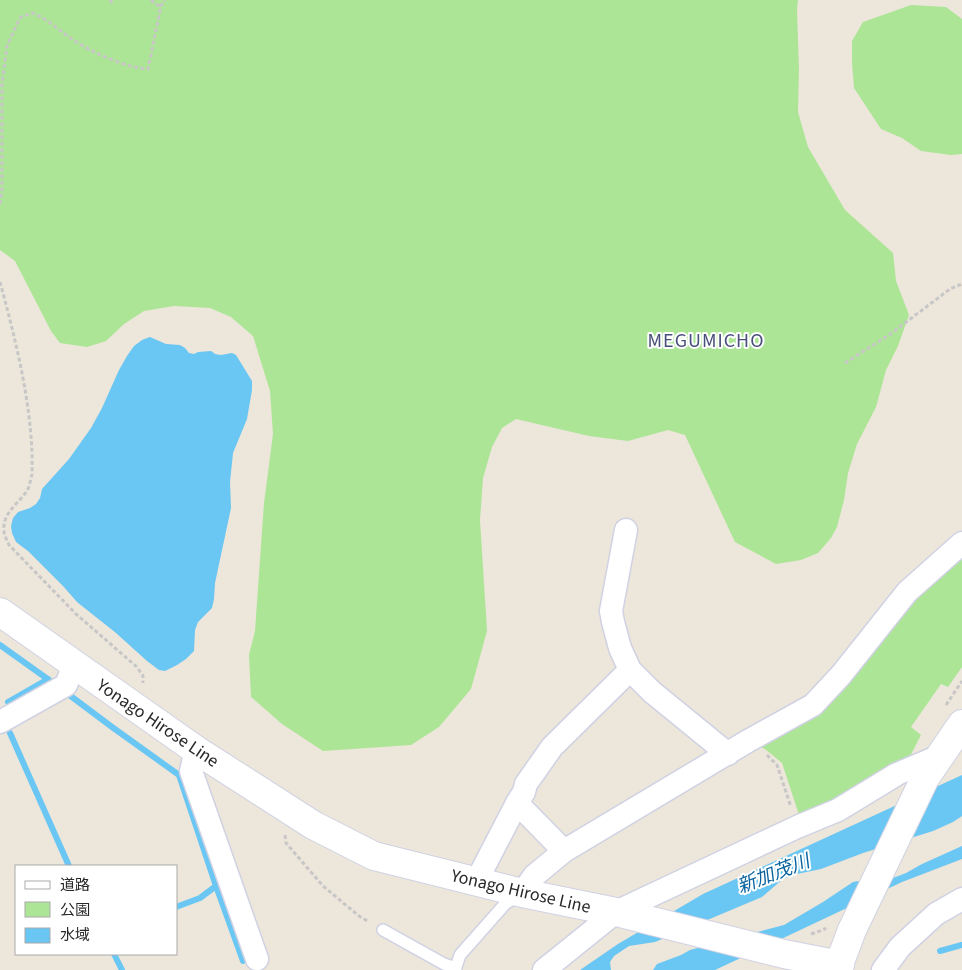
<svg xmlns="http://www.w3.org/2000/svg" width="962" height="970" font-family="'Source Sans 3','Noto Sans JP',sans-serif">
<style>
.green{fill:#ace595}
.water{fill:#6ac6f2}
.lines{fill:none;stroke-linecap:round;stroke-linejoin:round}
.stream{stroke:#6ac6f2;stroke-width:6}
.service-casing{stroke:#d0d2e3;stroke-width:14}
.minor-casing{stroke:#d0d2e3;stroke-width:25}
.secondary-casing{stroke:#d0d2e3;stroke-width:30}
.path{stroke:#c7c7c7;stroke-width:3;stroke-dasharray:4 2.5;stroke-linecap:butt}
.service{stroke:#fff;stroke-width:11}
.minor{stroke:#fff;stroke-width:22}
.secondary{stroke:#fff;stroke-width:28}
.labels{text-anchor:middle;stroke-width:4;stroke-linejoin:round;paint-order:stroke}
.street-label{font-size:18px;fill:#292929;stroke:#fff}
.water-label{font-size:19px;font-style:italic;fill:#09629d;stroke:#fff}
.quarter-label{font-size:20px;letter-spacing:1px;fill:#494f7b;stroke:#fff}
</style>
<rect width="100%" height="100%" fill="#ece6db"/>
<path class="green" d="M0,0H798L797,10L799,69L798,112L808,147L845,210L893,253L896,281L909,315L898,346L886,370L876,407L857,444L848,473L844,500L837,527L831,538L818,553L801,560L776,564L735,542L685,435L668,430L628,441L589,436L516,419L502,428L492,447L483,478L480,520L487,631L471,689L439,727L411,745L323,751L282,724L251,697L249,655L255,631L264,503L273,434L270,391L253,336L231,317L210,308L174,306L144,311L124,324L106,341L87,347L60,343L51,331L15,261L0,250Z
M911,5L946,7L962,19V154L951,155L921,151L902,138L881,129L854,88L852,62V41L863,22Z
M962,549V667L948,687L941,684L911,727L921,735L907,762L801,821L782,763L765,749L758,746L874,644Z"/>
<path class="water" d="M150,337L166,344L180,345L185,348L189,353L194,354L198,352L211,351L215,354L221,355L232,353L236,355L252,381V390L247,419L233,453L230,482L231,508L215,583L214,599L212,608L198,622L195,630L194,651L186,659L177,665L165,671L159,670L147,661L116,633L77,602L63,586L28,551L16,542L12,533L11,526L13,518L18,512L30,508L36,504L40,498L42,489L69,459L91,428L102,408L119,370L127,356L134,346L142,340Z
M962,775V816L953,822L933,831L863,853L821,869L792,875L783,879L762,897L655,942L629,946L614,956L610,962L611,970H580L618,944L703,894Z
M962,846V859L902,882L715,970H653L657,964L681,955L690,950L784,925L823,902L853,882L859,881L868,883H880L906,873L922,864Z"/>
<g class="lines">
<path class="stream" d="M0,645L56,685
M64,691L112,727L179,775L216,886L243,961
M8,702L48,679
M10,733L69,866
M176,907L200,898L216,886
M940,951L962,945
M114,954L122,970"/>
<defs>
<path id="service" d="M383,930L444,964L456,968
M455,970L460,955L505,904L518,896"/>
<path id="minor" d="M626,530L611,611L613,622L620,648L630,670L652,692L728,754
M0,722L66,685L74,665
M196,750L191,771L257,959
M517,803L524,792L526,784L552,747L630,670
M476,882L517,803L564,851
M522,893L534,876L564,851L748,741L813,705L841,675L907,592L962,543
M544,970L616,912L797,827L838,810L897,774L944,754
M883,970L900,947L936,914L962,899"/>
<path id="secondary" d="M0,612L196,750L313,825L374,856L522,893L616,912L784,954L840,965
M837,970L852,930L925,778L962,724"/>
</defs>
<use href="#service" class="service-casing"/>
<use href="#minor" class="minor-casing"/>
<use href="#secondary" class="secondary-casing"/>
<path class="path" d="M110,0L112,3
M151,0L157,5L161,6
M0,204L2,192V84L7,46L18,22L21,17L33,13C49,20 61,32 75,41C93,53 127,68 148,69L161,6L165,0
M0,282C16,341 34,412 32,474C31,478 30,484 28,489C20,503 2,512 4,531C4,535 7,540 9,545L76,614L137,667L143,676V683
M845,363L889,335L950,289L962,284
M946,705L962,681
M767,755L777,765L791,807
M285,835L286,843L323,886L359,916L369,922
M811,934L823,930L826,928"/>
<use href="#service" class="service"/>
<use href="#minor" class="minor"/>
<use href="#secondary" class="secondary"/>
</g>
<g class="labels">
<g class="street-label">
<text transform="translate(158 723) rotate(34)" y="6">Yonago Hirose Line</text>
<text transform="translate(521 891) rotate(13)" y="6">Yonago Hirose Line</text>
</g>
<g class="water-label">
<text transform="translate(773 873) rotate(-21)" y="7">新加茂川</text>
</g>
<g class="quarter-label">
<text x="706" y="347">MEGUMICHO</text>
</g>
</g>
<rect x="15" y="865" width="162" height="90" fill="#ffffff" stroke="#a9a9a9"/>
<rect x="25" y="881" width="25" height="8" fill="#ffffff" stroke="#a9a9a9"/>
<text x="60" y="890" font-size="15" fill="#292929">道路</text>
<rect x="25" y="902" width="25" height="15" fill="#ace595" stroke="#a9a9a9"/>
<text x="60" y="915" font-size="15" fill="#292929">公園</text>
<rect x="25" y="928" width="25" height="15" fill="#6ac6f2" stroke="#a9a9a9"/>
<text x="60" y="940" font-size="15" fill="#292929">水域</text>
</svg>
